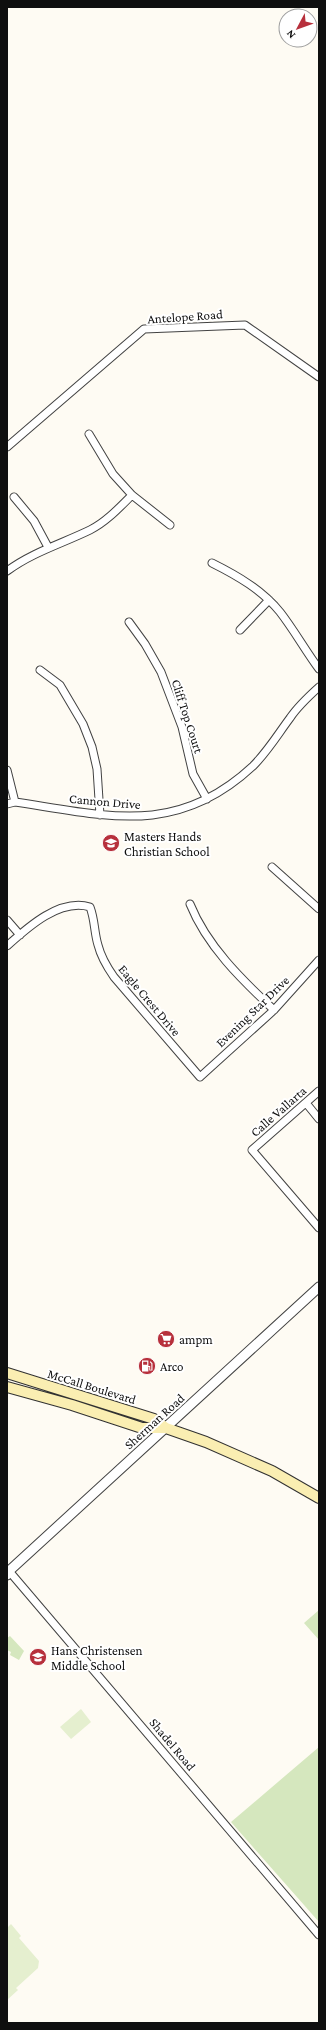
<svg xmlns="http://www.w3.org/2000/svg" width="326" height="2030" font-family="'Crimson Pro',serif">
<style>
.green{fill:#d5e7be}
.pitch{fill:#e5efcf}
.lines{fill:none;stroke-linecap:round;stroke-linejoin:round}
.minor-casing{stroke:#424242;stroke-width:9}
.tertiary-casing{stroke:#424242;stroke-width:11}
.secondary-casing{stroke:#313131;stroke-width:12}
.minor{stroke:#fff;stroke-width:7}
.tertiary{stroke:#fff;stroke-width:9}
.secondary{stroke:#faeeb2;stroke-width:10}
.labels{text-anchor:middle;stroke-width:4;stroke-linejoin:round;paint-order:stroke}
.street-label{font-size:13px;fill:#0f0f0f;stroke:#fff}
.poi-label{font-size:13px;fill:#0f0f0f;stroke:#fff;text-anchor:start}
</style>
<rect width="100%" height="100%" fill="#fefbf3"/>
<path class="green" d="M319,1610V1640L304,1623Z
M10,1636L24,1651L19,1660L10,1655L11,1652L7,1650V1638Z
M319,1747V1922L231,1822Z"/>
<path class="pitch" d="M81,1709L91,1722L71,1739L60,1727Z
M11,1924L21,1936L19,1938L39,1961L38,1968L16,1988L18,1990L7,2000V1928Z"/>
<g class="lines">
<defs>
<path id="minor" d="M89,434L113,474L132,495L170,525
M7,447L144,329L245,325L319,377
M14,497L34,521L48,547
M212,563C238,576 262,590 280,612C294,630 305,650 319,669
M7,571C33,552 61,544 90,530C106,522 119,508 132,495
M129,622L145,644L161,672L182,727L193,774L207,799
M240,630L269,600
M40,670L60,685L83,724L92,747L97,769L100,815
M7,770L15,802
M7,804L15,802C108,816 177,837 253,766C268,751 278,734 290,718C298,706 309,696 319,687
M272,867L319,909
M190,904C207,946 241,979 274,1010
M7,920L20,935
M7,946C28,927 60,898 90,907C95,920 94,932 98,945C101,957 107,967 114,977L200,1077L274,1010L319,960
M319,1091L252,1150L319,1228
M306,1103L319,1119
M9,1571L319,1935"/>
<path id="tertiary" d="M7,1575L9,1571L319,1287"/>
<path id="secondary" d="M7,1373L154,1419L166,1428
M7,1387L72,1405L142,1428H166L206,1442L272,1471L319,1498"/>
</defs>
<use href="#minor" class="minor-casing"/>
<use href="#tertiary" class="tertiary-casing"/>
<use href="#secondary" class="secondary-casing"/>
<use href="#minor" class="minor"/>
<use href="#tertiary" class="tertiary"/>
<use href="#secondary" class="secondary"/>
</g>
<defs>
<symbol id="school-disc" viewBox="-11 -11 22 22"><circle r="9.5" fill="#b7303c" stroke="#fff"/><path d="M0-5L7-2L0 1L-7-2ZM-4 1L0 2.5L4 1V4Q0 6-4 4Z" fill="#fff"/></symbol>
<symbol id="supermarket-disc" viewBox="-11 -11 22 22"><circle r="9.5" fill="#b7303c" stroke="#fff"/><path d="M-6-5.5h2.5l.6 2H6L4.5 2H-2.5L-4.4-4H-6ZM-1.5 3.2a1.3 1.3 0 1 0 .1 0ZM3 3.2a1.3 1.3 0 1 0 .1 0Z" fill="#fff"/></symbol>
<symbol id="fuel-disc" viewBox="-11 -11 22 22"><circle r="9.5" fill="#b7303c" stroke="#fff"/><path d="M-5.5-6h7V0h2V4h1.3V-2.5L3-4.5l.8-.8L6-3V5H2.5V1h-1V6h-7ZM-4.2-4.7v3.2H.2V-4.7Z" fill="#fff"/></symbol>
</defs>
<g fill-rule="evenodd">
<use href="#school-disc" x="101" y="833" width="20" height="20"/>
<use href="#supermarket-disc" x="156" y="1329" width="20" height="20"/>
<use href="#fuel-disc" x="137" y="1356" width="20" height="20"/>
<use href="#school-disc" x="28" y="1647" width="20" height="20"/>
</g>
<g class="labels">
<g class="street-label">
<text transform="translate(185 316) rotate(-4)" y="5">Antelope Road</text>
<text transform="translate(188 716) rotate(72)" y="5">Cliff Top Court</text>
<text transform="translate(105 801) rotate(5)" y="5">Cannon Drive</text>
<text transform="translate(150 1000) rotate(50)" y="5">Eagle Crest Drive</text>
<text transform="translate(252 1011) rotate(-44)" y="5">Evening Star Drive</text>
<text transform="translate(278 1111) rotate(-41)" y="5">Calle Vallarta</text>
<text transform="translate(92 1386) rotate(17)" y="5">McCall Boulevard</text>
<text transform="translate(154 1421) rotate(-42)" y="5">Sherman Road</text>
<text transform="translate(173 1744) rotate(50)" y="5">Shadel Road</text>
</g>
<g class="poi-label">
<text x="124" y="841">Masters Hands<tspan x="124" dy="15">Christian School</tspan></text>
<text x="179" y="1344">ampm</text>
<text x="160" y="1371">Arco</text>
<text x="51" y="1655">Hans Christensen<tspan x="51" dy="15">Middle School</tspan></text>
</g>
</g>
<rect width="326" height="2030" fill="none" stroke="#0f0f0f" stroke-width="16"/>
<g transform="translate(298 28) rotate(229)"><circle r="19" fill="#ffffff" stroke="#9f9f9f"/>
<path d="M0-3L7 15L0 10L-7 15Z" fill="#b7303c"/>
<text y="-6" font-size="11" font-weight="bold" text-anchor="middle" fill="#0f0f0f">N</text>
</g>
</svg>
